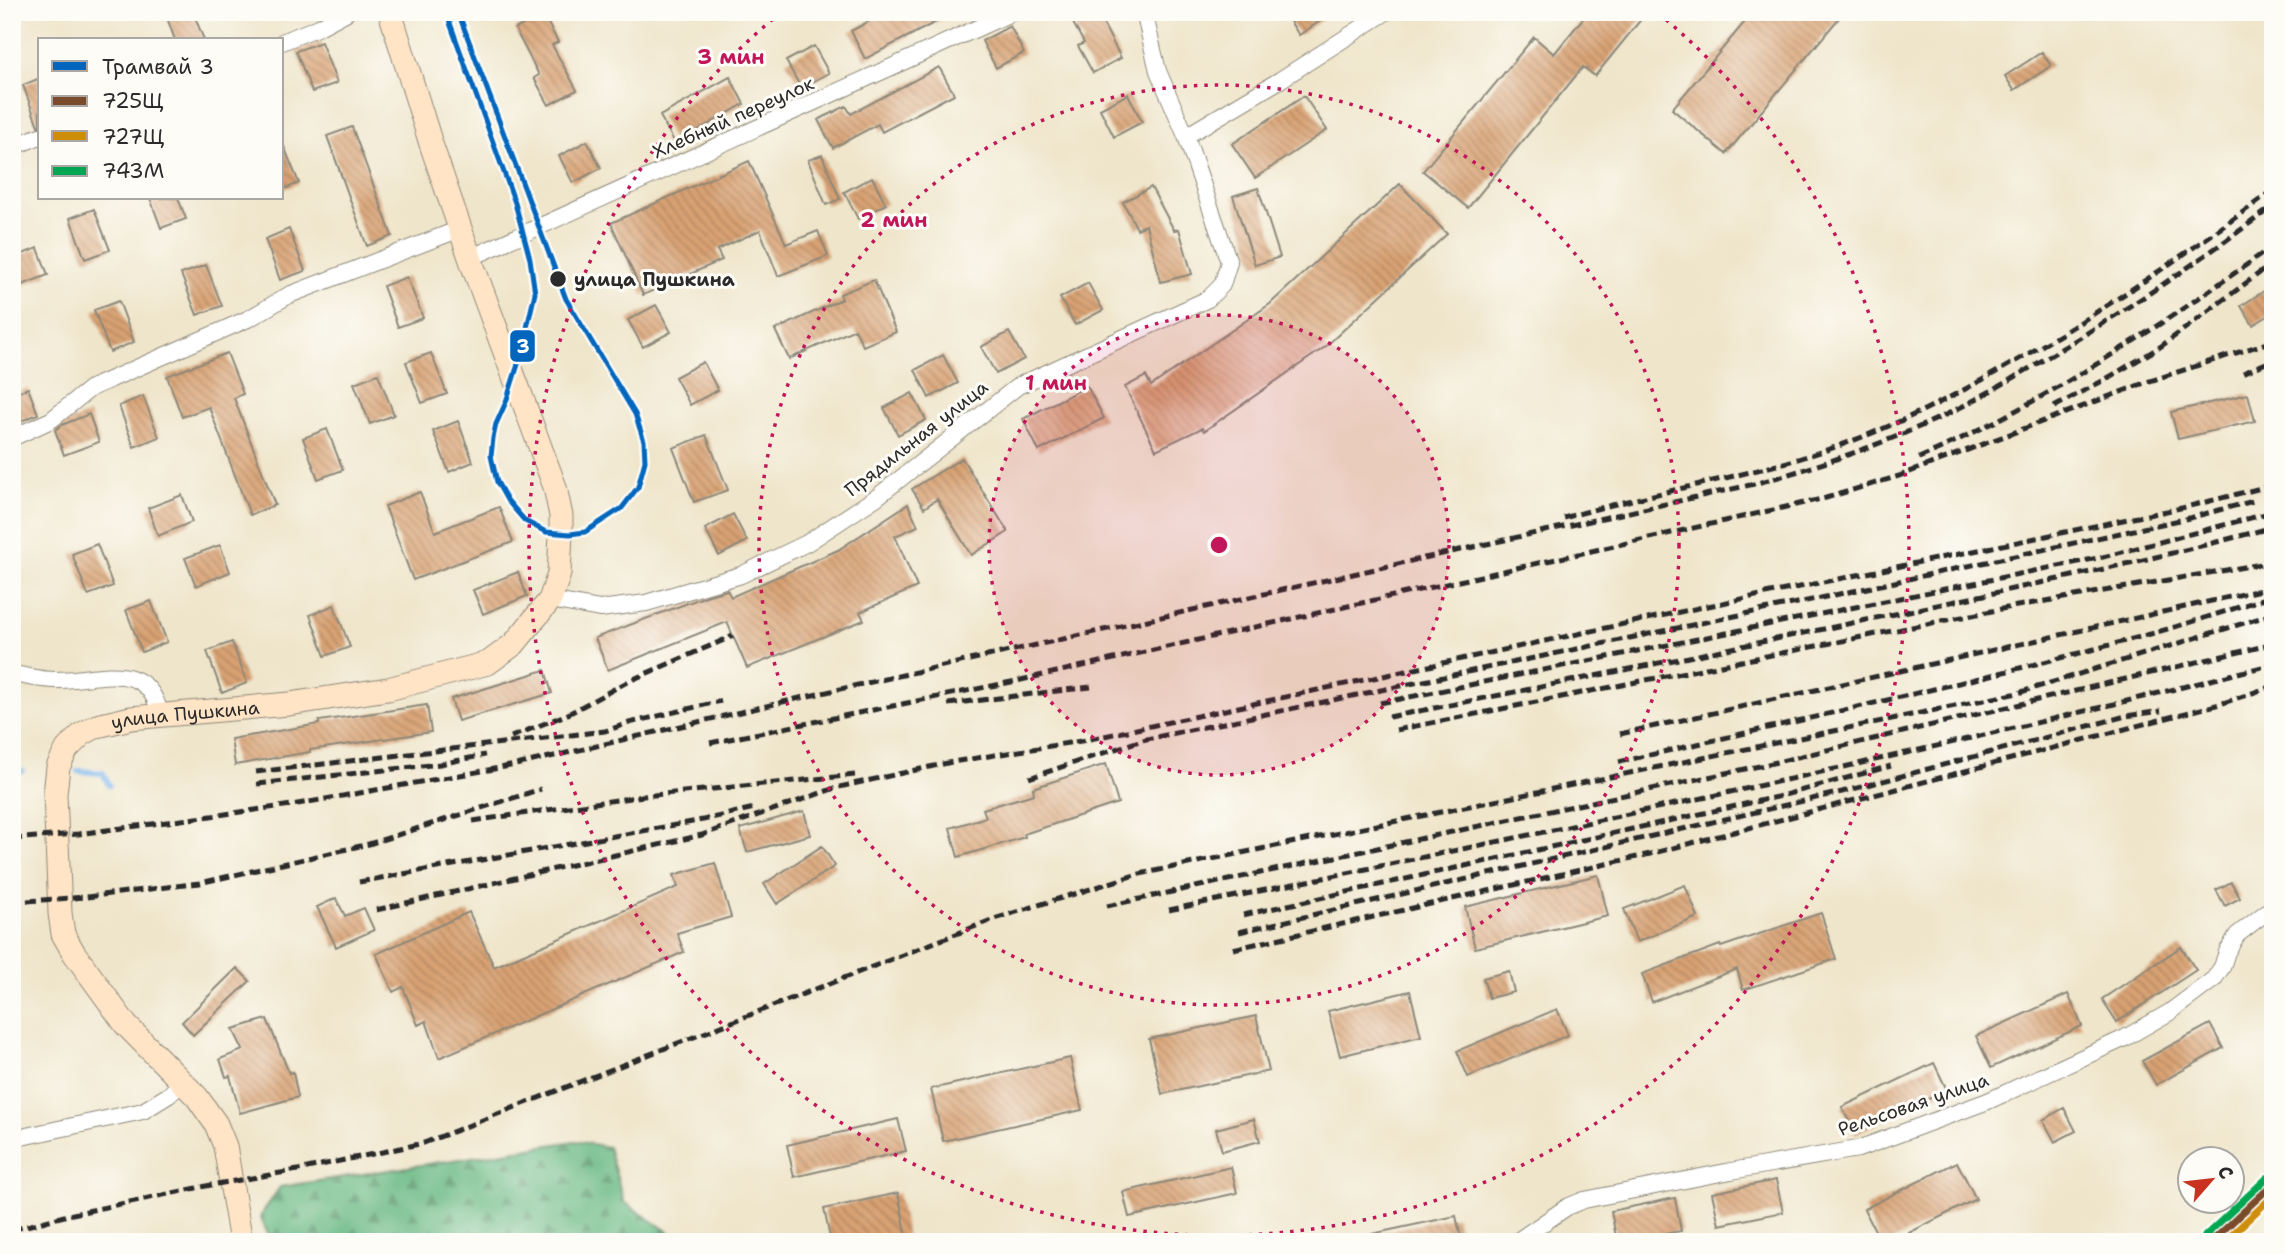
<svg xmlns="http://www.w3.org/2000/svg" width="2285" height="1254" font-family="'Shantell Sans',sans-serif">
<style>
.forest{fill:url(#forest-firs);stroke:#4b7258;stroke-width:2}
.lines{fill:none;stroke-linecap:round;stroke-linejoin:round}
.stream{stroke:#7fb7ef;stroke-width:6}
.building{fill:url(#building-back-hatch)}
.street-casing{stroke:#8d887a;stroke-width:18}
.secondary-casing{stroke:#8d887a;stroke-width:25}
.street{stroke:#fff;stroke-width:16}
.secondary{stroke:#ffe4c6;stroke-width:23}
.rail{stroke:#2b2b2b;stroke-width:5;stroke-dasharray:10 5;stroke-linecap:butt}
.rail-1-casing{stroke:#fdfcf7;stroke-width:12}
.rail-2-casing{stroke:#fdfcf7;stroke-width:12}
.rail-3-casing{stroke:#fdfcf7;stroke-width:12}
.rail-1{stroke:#7a4b2a;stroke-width:7}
.rail-2{stroke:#ce8d09;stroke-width:7}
.rail-3{stroke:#00a651;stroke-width:7}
.tram-1-casing{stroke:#fdfcf7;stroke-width:10}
.tram-1{stroke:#0065bd;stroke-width:5}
.ring{fill:none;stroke:#c2185b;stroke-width:3.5;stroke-dasharray:3.5 7}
.stop-dot{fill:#2b2b2b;stroke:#fdfcf7;stroke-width:2.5}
.labels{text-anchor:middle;stroke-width:6;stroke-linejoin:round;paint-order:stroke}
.street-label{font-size:19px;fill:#2b2b2b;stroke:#fdfcf7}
.stop-label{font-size:19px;font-weight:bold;fill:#2b2b2b;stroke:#fdfcf7;text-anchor:start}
.centre{fill:#c2185b;stroke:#fdfcf7;stroke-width:3.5}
.ring-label{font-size:21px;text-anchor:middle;font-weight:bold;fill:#c2185b;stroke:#fdfcf7;stroke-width:6;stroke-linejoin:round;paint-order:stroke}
.line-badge{stroke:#fdfcf7;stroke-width:2.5}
.badge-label{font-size:19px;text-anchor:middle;font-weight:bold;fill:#fff}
</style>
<defs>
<pattern id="forest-firs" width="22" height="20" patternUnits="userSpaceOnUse" patternTransform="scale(1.75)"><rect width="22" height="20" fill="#6bb984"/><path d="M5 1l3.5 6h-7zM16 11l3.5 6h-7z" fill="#58976c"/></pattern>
<pattern id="building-back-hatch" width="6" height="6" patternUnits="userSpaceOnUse" patternTransform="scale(1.75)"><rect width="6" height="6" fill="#d9a273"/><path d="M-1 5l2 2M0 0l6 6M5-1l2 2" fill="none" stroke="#b0845f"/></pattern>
</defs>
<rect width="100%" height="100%" fill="#fdfcf7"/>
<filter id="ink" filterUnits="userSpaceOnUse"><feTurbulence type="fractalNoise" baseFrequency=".0143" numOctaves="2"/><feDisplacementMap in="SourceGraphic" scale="14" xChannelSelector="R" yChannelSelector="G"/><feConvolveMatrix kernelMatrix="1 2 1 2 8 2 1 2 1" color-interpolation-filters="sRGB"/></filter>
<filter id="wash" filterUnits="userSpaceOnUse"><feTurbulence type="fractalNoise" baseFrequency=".00686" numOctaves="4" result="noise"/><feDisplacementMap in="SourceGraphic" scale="28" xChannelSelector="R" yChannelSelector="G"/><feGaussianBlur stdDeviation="1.57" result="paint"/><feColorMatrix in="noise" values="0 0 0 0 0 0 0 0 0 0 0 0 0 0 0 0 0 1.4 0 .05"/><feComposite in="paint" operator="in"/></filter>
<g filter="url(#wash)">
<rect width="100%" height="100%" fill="#efe5ca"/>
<path class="forest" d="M575,1141L608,1147L624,1202L684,1242H272L260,1217L280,1187Z"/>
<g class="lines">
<path class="stream" d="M12,771H22
M78,771L103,773L109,785"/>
</g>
<g id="blocks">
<path class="building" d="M165,12H193L204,40H175Z
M886,12H955L865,59L851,31Z
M1067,12H1097L1121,58L1093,73L1078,46L1084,43Z
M1284,12H1334L1299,35Z
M1588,12H1647L1595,76L1583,67L1468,208L1423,171L1534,37L1554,54Z
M1753,12H1844L1726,154L1672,109Z
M543,14L558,42L552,45L577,90L549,105L534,78L539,75L515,29Z
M1010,26L1024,53L996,68L982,41Z
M321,42L337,83L312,92L296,51Z
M814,46L829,73L801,88L786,61Z
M2042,52L2051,66L2014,90L2005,76Z
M939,67L954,94L882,132L878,124L833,148L818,120L846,106L851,114Z
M730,77L744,104L675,143L660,116Z
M40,78V126H38L23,85Z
M1128,94L1142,122L1114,137L1100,109Z
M1304,96L1327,130L1255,178L1232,144Z
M352,127L392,236L367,246L327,136Z
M587,141L601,168L573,183L559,156Z
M282,142L299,183L282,190Z
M822,155L840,199L826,205L808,160Z
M749,161L786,244L818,231L828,256L778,276L760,230L717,250L722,260L643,295L611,223Z
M872,177L886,204L858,219L844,192Z
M1400,184L1447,234L1325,347L1204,431L1202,428L1156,450L1125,387L1146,376L1151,386L1270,304Z
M1151,187L1174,230L1179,229L1192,274L1161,282L1146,225L1137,229L1123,202Z
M1258,188L1280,257L1255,265L1233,196Z
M150,198H178L186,219L161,228Z
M94,209L110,250L85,259L70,218Z
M289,229L305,271L280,280L265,239Z
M38,248L48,275L12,289V258Z
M206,265L222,306L197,315L181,274Z
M407,277L423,318L398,327L383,286Z
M874,280L896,332L863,346L855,329L789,359L775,330L842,299L840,294Z
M1088,283L1103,310L1075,325L1060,298Z
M2273,285V313L2253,325L2241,306Z
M119,301L134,342L110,352L94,310Z
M656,305L671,332L643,347L628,320Z
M1009,332L1024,359L996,374L981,347Z
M227,353L243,394L234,398L275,505L250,515L209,407L182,417L167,376Z
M431,353L447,394L422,403L406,362Z
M943,355L958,383L929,398L915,370Z
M703,362L718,390L690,405L675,377Z
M378,374L394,415L370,424L354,383Z
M1087,386L1104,418L1039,451L1023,419Z
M28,388L38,414L12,425V394Z
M912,393L926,420L898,435L884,408Z
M2248,394L2255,421L2178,439L2171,412Z
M143,396L159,437L134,447L119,406Z
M89,414L99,442L64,455L55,430L62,425Z
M458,421L473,462L449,472L433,431Z
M327,429L343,470L318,479L303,438Z
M706,435L728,490L694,502L673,448Z
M962,458L1008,532L971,555L937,499L924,508L912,489Z
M420,492L435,532L499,507L513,542L413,580L385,506Z
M182,495L192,522L158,536L148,508Z
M908,504L918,526L895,536L917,587L860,612L864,620L747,668L727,622L608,670L595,638L709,595L727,590L731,597L838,550Z
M733,514L747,541L719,556L705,529Z
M97,544L113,586L88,595L72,554Z
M220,545L230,572L196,586L185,558Z
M518,572L527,596L483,614L473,590Z
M151,601L167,642L142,652L126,610Z
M334,605L350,647L325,656L310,615Z
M232,642L247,683L222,693L207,651Z
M545,670L552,693L458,721L451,699Z
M427,705L431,732L310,750V752L235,765L231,739L319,724V721Z
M1106,764L1118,803L1024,834L1025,837L958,857L950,828L986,817L983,809L1034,794L1033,788Z
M804,811L810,835L747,852L740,829Z
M822,846L835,866L777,904L764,884Z
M715,863L731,917L677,933L684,952L439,1058L426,1021L418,1025L403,987L393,992L376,954L469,912L494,967L678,887L674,875Z
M1598,875L1608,916L1475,948L1465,907Z
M2231,882L2240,898L2225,906L2216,890Z
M1685,885L1698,917L1637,942L1624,909Z
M336,898L345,916L364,908L374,930L336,947L317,907Z
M1821,913L1836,959L1743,990L1737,969L1652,1002L1642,974L1720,945L1721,947Z
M2181,947L2196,970L2117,1022L2102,999Z
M237,968L250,981L193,1035L182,1022Z
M1509,971L1514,992L1489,998L1483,978Z
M1410,991L1421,1036L1340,1056L1328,1011Z
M2068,994L2082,1026L1991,1068L1976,1036Z
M1557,1009L1568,1035L1468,1077L1457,1051Z
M1256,1016L1269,1071L1162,1094L1149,1039Z
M267,1019L289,1073L293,1072L298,1097L240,1113L230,1076L226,1077L220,1059L243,1050L233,1029Z
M2210,1024L2223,1048L2156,1085L2142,1061Z
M1070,1058L1082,1110L943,1141L931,1089Z
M1934,1063L1947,1090L1855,1134L1842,1107Z
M2064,1108L2076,1131L2055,1142L2043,1120Z
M898,1119L906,1151L794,1177L787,1145Z
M1254,1119L1260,1141L1222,1151L1216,1129Z
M1957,1162L1976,1199L1891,1242H1881L1864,1209Z
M1231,1167L1237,1193L1129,1217L1123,1192Z
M1776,1180L1783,1212L1719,1225L1712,1193Z
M898,1193L908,1242H831L824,1209Z
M1675,1198L1681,1231L1617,1242L1611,1211Z
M1456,1216L1462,1242H1368L1367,1235Z"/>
</g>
</g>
<g filter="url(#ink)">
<use href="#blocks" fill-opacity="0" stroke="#8d887a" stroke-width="2"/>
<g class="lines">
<defs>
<path id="street" d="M282,42L319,27L347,12
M1186,136L1280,80L1386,12
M12,147L40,136
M470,258L1013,12
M12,438L51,420L91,388L250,318L289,295L460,229
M550,600L600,609L646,603L741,575L807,543L877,497L1018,386L1208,299L1222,285L1229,262L1186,136L1158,71L1144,12
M12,674C26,676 41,680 55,680C95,681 147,656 160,714
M12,1139L143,1111L169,1095L182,1082
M1516,1242L1567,1207L1584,1200L1731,1171L1858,1149L1988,1101L2125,1038L2170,1012L2214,979L2222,967L2227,952L2237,935L2273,907"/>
<g id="secondary">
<path id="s1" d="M241,1242L225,1146L216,1124L197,1097L126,1025L74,953L63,934L60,913L55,794L58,767L67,749L82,734L97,726L131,718L289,704L388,689L488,663L514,644L550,600L559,574L561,533V516L555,487L474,269L431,144L390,12"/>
</g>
</defs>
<use href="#street" class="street-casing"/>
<use href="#secondary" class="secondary-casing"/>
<use href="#street" class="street"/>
<use href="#secondary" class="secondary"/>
<path class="rail" d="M2243,373L2273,360
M2054,407L2106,379L2160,347L2273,263
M1919,458C2046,402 2161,326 2273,246
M1564,518C1646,494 1730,480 1811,455C1899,428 1980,383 2058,336C2132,291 2203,242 2273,190
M1380,703L2103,557L2273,512
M948,704L1091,687
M1389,717C1567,682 1745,646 1923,608C2040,583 2158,559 2273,527
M1396,730L2017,606L2273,562
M1620,734L2265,589
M511,737L568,714L629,681L733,636
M710,743L1021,680L1826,498L1899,476L2147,382L2273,341
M1619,762C1750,732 1882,702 2012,670C2100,648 2188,626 2273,595
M256,772L605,731L629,723L721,701
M1029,778L1142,740L1821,598L2189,518L2257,500
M257,784L440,764L485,755
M473,821L643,796L855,775
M12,839L78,834L292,805L516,765L800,698L1750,485C1810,469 1869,449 1926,424C1973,403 2017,376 2061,349C2134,305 2204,258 2273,206
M359,882L703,820L754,808
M12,902L86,897L200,883L369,844L541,789
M1107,906L1764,765L2273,644
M376,910L702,835L835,788L952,762L1081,741L1703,607L2186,507L2273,485
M1169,910C1538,833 1908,759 2273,664
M1243,915L1777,797L1891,766
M1239,932L1842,792L2126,716L2161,711
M1233,949L1650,854L2220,704L2273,686
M12,1230L68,1215L211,1185L298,1170L424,1143L994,919L1135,875L2018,693L2273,614"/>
<defs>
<path id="rail-1" d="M2211,1242L2273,1184"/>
<path id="rail-2" d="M2224,1242L2273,1196"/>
<path id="rail-3" d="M2205,1236L2267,1178"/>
</defs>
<use href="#rail-1" class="rail-1-casing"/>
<use href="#rail-2" class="rail-2-casing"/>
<use href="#rail-3" class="rail-3-casing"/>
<use href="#rail-1" class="rail-1"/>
<use href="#rail-2" class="rail-2"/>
<use href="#rail-3" class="rail-3"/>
<defs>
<path id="tram-1" d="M446,12L515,203L530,259L535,293L520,358L506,402L496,424L493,438L491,456L497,482L507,500L525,521L546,532L570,534L585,532L622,508L638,487L645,461L644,441L635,414L566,299L458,12"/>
</defs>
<use href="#tram-1" class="tram-1-casing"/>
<use href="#tram-1" class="tram-1"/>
</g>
</g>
<circle cx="1219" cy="545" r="230" fill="#c2185b" fill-opacity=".12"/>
<g class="ring">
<circle cx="1219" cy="545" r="230"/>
<circle cx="1219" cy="545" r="460"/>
<path d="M1658 13A690 690 0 1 1 780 13"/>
</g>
<circle class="stop-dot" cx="558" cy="279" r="9"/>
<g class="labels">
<g class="street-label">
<text transform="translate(733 117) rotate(-24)" y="7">Хлебный переулок</text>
<text transform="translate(916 438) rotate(-38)" y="7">Прядильная улица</text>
<text dy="7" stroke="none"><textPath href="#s1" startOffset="681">улица Пушкина</textPath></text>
<text transform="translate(1913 1104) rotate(-19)" y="7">Рельсовая улица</text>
</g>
<g class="stop-label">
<text x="574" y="286">улица Пушкина</text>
</g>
</g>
<circle cx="1219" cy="545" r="10" class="centre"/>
<g class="ring-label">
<text x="731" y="64">3 мин</text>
<text x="894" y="227">2 мин</text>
<text x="1056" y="390">1 мин</text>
</g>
<rect class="line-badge" x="509" y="329" width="27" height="34" rx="7" fill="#0065bd"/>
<g class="badge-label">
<text x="523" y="353">3</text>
</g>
<rect width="2285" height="1254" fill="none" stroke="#fdfcf7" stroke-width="42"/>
<rect x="38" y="38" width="245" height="161" fill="#fdfcf7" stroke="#a9a8a5" stroke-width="2"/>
<rect x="52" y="61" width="35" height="10" fill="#0065bd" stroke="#a9a8a5" stroke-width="2"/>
<text x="102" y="74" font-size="21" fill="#2b2b2b">Трамвай 3</text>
<rect x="52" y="96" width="35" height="10" fill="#7a4b2a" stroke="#a9a8a5" stroke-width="2"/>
<text x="102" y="108" font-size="21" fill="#2b2b2b">725Щ</text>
<rect x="52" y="131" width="35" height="10" fill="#ce8d09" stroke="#a9a8a5" stroke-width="2"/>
<text x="102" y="144" font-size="21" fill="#2b2b2b">727Щ</text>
<rect x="52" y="166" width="35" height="10" fill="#00a651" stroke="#a9a8a5" stroke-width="2"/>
<text x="102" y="178" font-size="21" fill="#2b2b2b">743М</text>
<g transform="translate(2211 1180) rotate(62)"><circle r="33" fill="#fdfcf7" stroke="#a9a8a5" stroke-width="2"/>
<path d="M0-5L12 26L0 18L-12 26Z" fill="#c8321e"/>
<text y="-10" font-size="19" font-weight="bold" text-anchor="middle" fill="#2b2b2b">С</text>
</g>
</svg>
